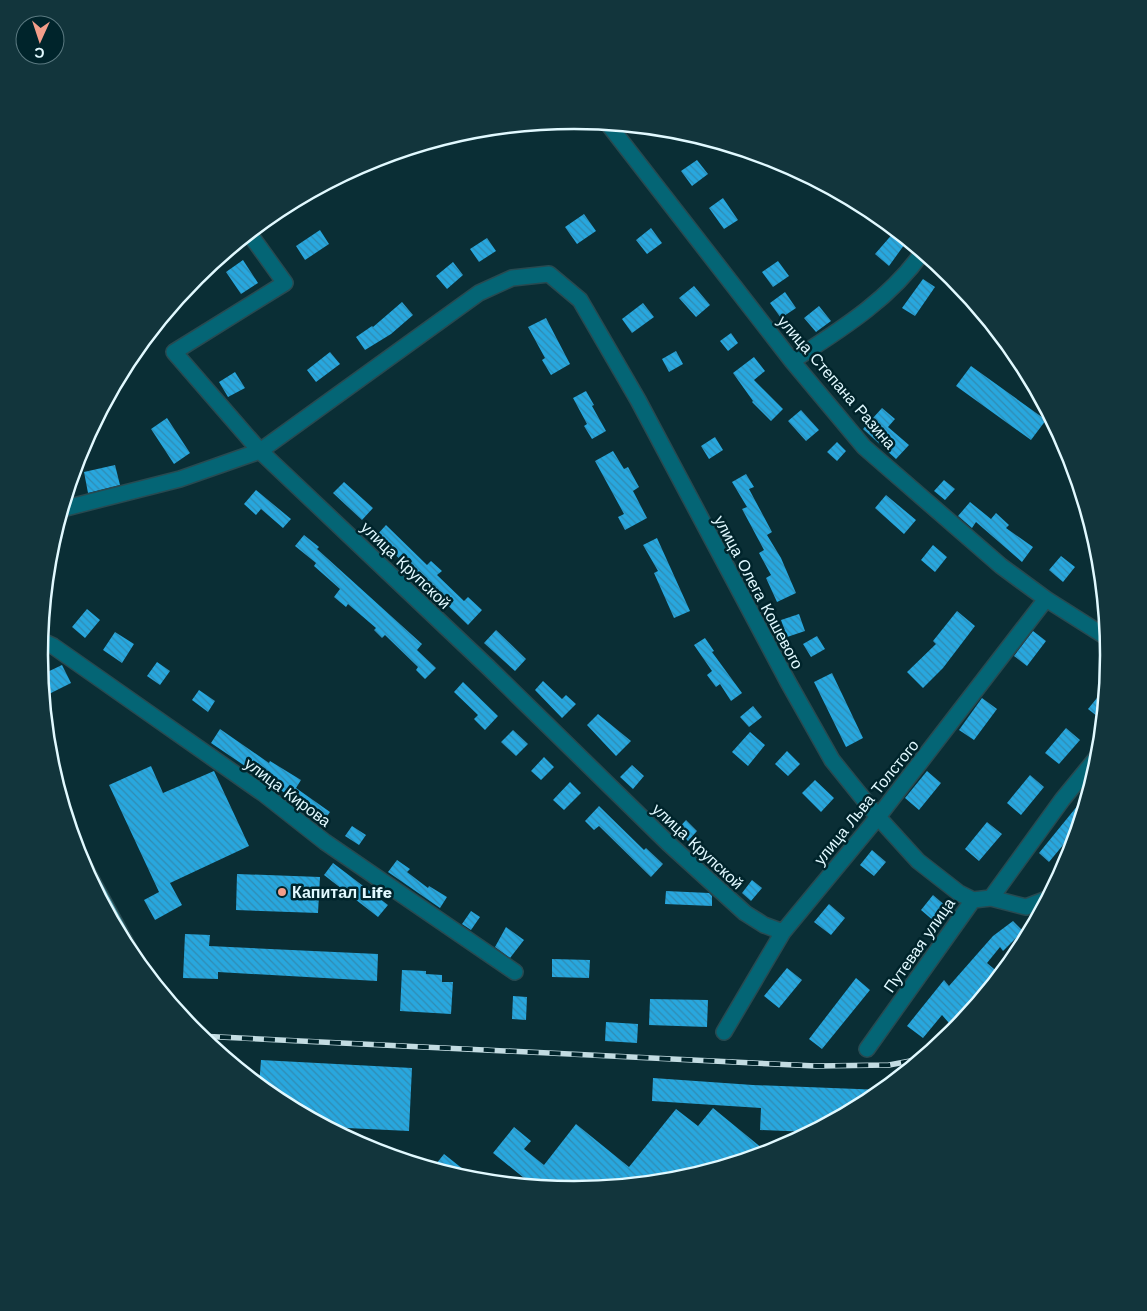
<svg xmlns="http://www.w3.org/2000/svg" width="1147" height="1311" font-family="'Work Sans',sans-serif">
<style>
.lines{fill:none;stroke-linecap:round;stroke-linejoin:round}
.stream{stroke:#649b7e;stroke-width:4}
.building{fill:url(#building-back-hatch)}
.minor-casing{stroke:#284a51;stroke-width:18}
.major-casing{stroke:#284a51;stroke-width:18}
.minor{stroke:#046575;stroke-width:15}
.major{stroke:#4e97a6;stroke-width:15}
.rail-casing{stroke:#c3dce2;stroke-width:5.5}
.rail{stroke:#00242b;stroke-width:4;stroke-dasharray:11;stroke-linecap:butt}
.poi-dot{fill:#f49e8a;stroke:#00242b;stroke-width:2}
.labels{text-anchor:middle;stroke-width:5;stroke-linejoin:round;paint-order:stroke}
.street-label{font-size:16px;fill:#e1f9ff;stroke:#00242b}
.poi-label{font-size:16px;font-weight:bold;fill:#e1f9ff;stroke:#00242b;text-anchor:start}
.rim{fill:none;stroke:#e1f9ff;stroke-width:2.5}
</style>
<defs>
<pattern id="building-back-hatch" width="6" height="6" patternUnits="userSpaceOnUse" patternTransform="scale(1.25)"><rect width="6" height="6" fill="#28a7de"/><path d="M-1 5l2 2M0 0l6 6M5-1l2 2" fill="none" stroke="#308bb2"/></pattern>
</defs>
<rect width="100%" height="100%" fill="#0a2e35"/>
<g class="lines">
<path class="stream" d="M67,491V492"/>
</g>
<path class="building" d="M697,160L708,174L692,186L681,171Z
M723,198L738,220L724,229L709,208Z
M584,214L596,231L577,244L565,227Z
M651,228L662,243L647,254L636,240Z
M320,230L329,244L305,260L296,246Z
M895,231L907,241L889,266L875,254Z
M487,238L496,251L479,262L470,249Z
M243,260L258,283L241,294L226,272Z
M778,261L789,276L773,287L762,272Z
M453,262L463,275L447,289L436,276Z
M923,279L935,287L915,316L902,308Z
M694,286L710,305L696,317L679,298Z
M785,292L796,308L781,318L770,303Z
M402,302L413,315L391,334L365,350L356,337L372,326L373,327Z
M643,303L654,317L632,333L622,319Z
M819,306L831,321L816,332L804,318Z
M546,318L570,364L551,375L542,360L545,358L528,327Z
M731,333L738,343L728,351L720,341Z
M676,351L683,364L669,372L662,359Z
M330,352L340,364L316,382L307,370Z
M754,357L765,371L754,380L783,409L771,421L752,402L753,401L733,373Z
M971,366L1046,420L1031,440L956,386Z
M235,372L245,388L228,397L219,382Z
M586,391L594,405L592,406L606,431L592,439L584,426L587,424L573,398Z
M882,408L895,419L888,427L909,445L896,459L863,429Z
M801,410L819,430L806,441L788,421Z
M167,418L190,453L174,464L151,429Z
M715,437L723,450L709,459L701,446Z
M837,442L846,451L837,461L827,452Z
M613,451L624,469L628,467L639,487L633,491L647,518L625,530L618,517L624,514L595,461Z
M115,465L120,485L88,493L84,472Z
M746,474L754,487L749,489L772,532L767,535L781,558L796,593L777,602L766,578L771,575L759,553L764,550L742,509L747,507L732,482Z
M944,480L955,489L945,500L934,491Z
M344,482L373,508L362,520L333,493Z
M256,490L291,519L283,528L261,509L256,515L244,504Z
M886,495L916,520L904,534L875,508Z
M970,502L991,519L996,513L1009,525L1006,528L1033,547L1022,562L976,522L972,528L958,516Z
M386,525L427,565L431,561L442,571L437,575L464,601L468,597L482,610L468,625L376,536Z
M304,535L319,547L317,549L422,644L417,650L436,668L425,679L416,670L418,667L385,635L382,638L374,630L376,628L348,604L346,607L334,597L340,589L314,566L316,563L295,546Z
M657,538L690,611L674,618L654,573L658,571L643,545Z
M933,545L947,557L935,572L921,560Z
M1061,556L1075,567L1063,582L1049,570Z
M87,609L100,620L85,638L72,627Z
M957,611L975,626L943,668L923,688L907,672L936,644L933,641Z
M799,614L805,631L787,637L781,620Z
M496,630L526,659L515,671L484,643Z
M1033,631L1046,641L1027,666L1014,656Z
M115,632L134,644L122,663L103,650Z
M817,636L825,649L811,657L803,644Z
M705,638L714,651L712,652L742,693L731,701L720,684L716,687L707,675L712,671L694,645Z
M157,662L170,671L160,685L147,676Z
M62,665L71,683L43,697L41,675Z
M832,673L863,738L846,747L814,682Z
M543,681L562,699L566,695L576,704L562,718L535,690Z
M463,682L498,716L485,730L474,719L478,715L454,692Z
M1105,688L1102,720L1088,709Z
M199,690L215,701L208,712L192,700Z
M982,698L997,709L974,740L959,730Z
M753,706L762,717L749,727L740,717Z
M598,714L631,741L616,756L587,725Z
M1066,728L1080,740L1059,764L1045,753Z
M220,729L269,763L270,761L301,780L296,788L330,812L323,822L303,808L304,806L211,743Z
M513,730L528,744L516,756L501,742Z
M750,732L765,745L748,766L732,752Z
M787,751L800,764L788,776L775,764Z
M544,757L554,767L541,780L531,771Z
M632,765L644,776L633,789L620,777Z
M151,766L163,793L214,771L249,846L170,883L182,905L155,920L144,900L159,892L109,785Z
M927,771L941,783L919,810L905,798Z
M1030,775L1044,787L1021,815L1007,803Z
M815,780L834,798L821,812L802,793Z
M570,782L581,793L564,810L553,800Z
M1087,794L1078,827L1049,862L1039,853Z
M599,806L644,850L646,848L663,864L651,877L599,826L594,830L585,821Z
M686,820L697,831L688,841L677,830Z
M987,822L1002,834L979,861L965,849Z
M352,826L366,835L359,845L345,836Z
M872,850L886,862L874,876L860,865Z
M397,860L410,869L407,872L428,888L429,886L447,897L440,908L388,872Z
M333,863L388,905L378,917L324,875Z
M237,874L320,877L318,913L236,910Z
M752,880L762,888L751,901L742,893Z
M666,891L709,893L712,896V906L665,904Z
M933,895L947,907L935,922L921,910Z
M829,904L845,918L831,935L814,922Z
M471,911L480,917L471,930L462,924Z
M1013,921L1023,931L1003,951L1000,947L987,963L1000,974L955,1030L942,1015L923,1038L907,1026L944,980L949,986L993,936Z
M506,927L524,940L510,958L495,947Z
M185,934L210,935L209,946L378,954L377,981L218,972V979L183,978Z
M552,959L590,960L589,978L552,977Z
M787,968L802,980L779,1008L764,996Z
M402,970L426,971V974L442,975V982H453L451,1014L400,1011Z
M856,978L870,990L822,1049L809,1039Z
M513,996L527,997L526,1020L512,1019Z
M650,999L708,1000L707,1027L649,1025Z
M606,1022L638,1024L637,1043L605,1041Z
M261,1060L412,1068L409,1131L326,1127L276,1100L259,1086Z
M653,1078L753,1085L883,1090L870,1100L811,1132L760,1130L761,1108L652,1101Z
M713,1108L768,1153L678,1180L573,1190L534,1186L493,1153L514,1127L531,1141L524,1149L544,1165L576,1124L629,1167L676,1109L698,1126Z
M444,1154L478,1181L432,1169Z"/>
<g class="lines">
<defs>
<path id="minor" d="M608,124L792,361L864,447L1001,566L1046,599L1106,637
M792,361C840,330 889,300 922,253
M62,509L180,479L260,451L174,352L285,283L249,233
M40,640L53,646L264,794L325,842L515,972
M991,898L1026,907L1047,899
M783,932L764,925L745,913L668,843L488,667L260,451L479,293L512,278L549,274L580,300L638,400L788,682L832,760L878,817L918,861L959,893L973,900
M724,1032L783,932L878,817L1046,599
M867,1049L973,900L991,898L1062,800L1098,756"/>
<path id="major" d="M77,853L135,960"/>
</defs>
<use href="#minor" class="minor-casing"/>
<use href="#major" class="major-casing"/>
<use href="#minor" class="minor"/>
<use href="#major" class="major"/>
<defs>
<path id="rail" d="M198,1036L816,1066L889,1065L921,1059"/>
</defs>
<use href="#rail" class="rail-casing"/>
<use href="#rail" class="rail"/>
</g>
<circle class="poi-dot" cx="282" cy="892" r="5"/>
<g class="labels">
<g class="street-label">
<text transform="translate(837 382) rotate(49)" y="6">улица Степана Разина</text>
<text transform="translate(406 565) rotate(44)" y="6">улица Крупской</text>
<text transform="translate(759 592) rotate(62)" y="6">улица Олега Кошевого</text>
<text transform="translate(288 792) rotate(37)" y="6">улица Кирова</text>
<text transform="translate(866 802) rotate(-51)" y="6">улица Льва Толстого</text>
<text transform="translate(698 846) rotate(43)" y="6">улица Крупской</text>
<text transform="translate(919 945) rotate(-55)" y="6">Путевая улица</text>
</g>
<g class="poi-label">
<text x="292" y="898">Капитал Life</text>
</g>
</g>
<path d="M0 0H1147V1311H0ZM48 655a526 526 0 1 1 1052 0a526 526 0 1 1-1052 0Z" fill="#12353c" fill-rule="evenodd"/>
<path class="rim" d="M48 655a526 526 0 1 1 1052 0a526 526 0 1 1-1052 0Z"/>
<g transform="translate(40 40) rotate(183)"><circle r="24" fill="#00242b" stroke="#5a7980"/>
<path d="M0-4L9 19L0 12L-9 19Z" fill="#f49e8a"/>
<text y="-8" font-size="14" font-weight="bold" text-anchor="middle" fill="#e1f9ff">С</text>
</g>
</svg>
